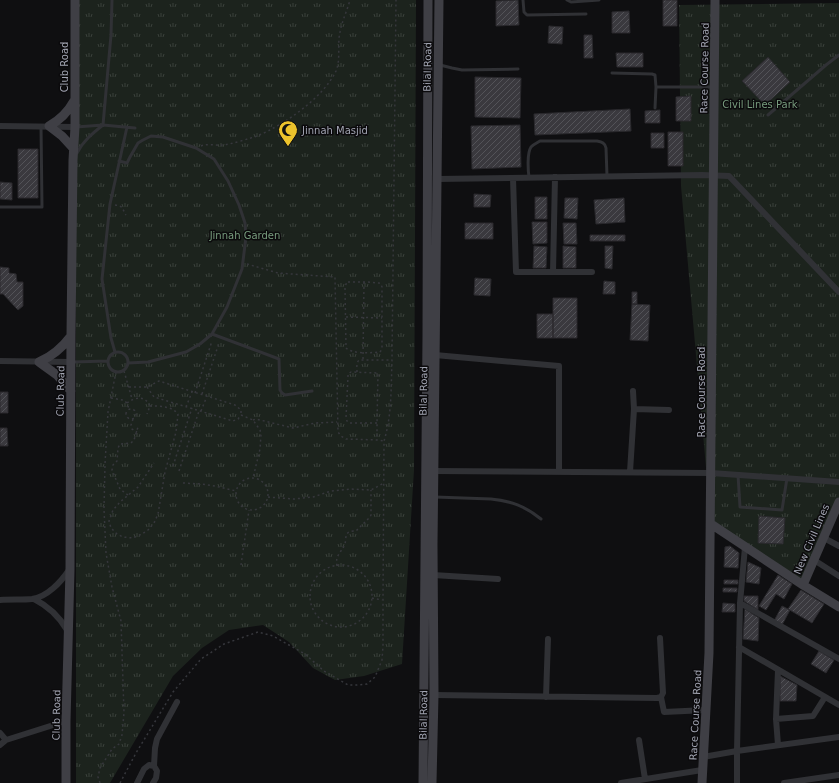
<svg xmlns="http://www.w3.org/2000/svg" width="839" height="783" font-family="'DejaVu Sans',sans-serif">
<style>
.grass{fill:url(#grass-tufts)}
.building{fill:url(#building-hatch);stroke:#2a292d}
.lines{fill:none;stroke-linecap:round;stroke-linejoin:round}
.path{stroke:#36373c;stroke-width:1.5;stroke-dasharray:2 3;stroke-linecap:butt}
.lane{stroke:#303135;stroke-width:3}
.street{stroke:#303135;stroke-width:6}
.secondary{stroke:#3f3f45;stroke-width:9}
.labels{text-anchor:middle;stroke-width:3;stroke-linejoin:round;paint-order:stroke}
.street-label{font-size:10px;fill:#a1a4b1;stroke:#0b0a0c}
.park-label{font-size:10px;fill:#789c7e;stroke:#0b0a0c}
.poi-label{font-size:10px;fill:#a1a4b1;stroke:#0b0a0c;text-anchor:start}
</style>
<defs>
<pattern id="grass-tufts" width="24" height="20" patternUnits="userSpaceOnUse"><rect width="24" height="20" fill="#1c231d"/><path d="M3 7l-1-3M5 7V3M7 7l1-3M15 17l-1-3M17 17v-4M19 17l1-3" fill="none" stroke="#3a403b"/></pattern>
<pattern id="building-hatch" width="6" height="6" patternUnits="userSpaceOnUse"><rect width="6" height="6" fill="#3a393e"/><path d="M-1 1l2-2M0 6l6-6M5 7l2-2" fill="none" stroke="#535358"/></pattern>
</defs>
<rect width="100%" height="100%" fill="#0f0f11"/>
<path class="grass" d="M76,0H416L414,470L402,664L364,676L335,680L313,668L289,642L263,625L229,630L202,648L173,676L110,783H76Z
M839,3V509L803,585L711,524L681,186L679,5Z"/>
<path class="building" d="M518,0L519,25L496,26V1Z
M663,0H677V26H663Z
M629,11L630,33H612V12Z
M549,26L563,27L562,44L548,43Z
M584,35H592L593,58H584Z
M616,53H643V67H617Z
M768,57L790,82L765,105L742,81Z
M475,77L521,78L520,118L475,117Z
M691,96V121H676V97Z
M630,109L631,131L535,135L534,114Z
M660,110V123H645V111Z
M520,125L521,167L472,169L471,126Z
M668,132H683V166H668Z
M651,133H664V148H651Z
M18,149H38V198H18Z
M0,182L12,183V200L0,199Z
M474,194L491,195L490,207H474Z
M535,197H547V219H535Z
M565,198H578L577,219L564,218Z
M624,198L625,222L596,224L594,200Z
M532,222H547V243L533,244Z
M465,223H493V239H465Z
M563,223H576L577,244H564Z
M590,235H625V241H590Z
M534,246L547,247L546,268H533Z
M563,246L576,247V268H563Z
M605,246H613L612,269L605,268Z
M0,267L9,268V273L16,274L17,282H23V306L18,310L3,294H0Z
M475,278L491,279L490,296L474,295Z
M604,281L615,282V294H603Z
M632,292H637V304H632Z
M553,298H577V338H553Z
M632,304L650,305L648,341L630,340Z
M537,314H553V338H537Z
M0,392H8V413H0Z
M0,428H7L8,446H0Z
M759,516L785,518L783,544L758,543Z
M730,546L739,553L738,568L724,567L725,547Z
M748,562L761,568L759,584L746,582Z
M778,575L792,584L784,599L776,594L766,610L759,606Z
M724,580H738V584H724Z
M723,588H737V592H723Z
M801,590L824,604L812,623L788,609Z
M744,596H758V610L744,601Z
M723,603L735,604V612H722Z
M782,606L790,610L782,625L774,621Z
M745,609L759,618L758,641L743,639Z
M819,651L834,660L826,673L811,664Z
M780,676L797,685L796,701H780Z"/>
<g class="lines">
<path class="path" d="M201,146C208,143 215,146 222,145C229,145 251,138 257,136C284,125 323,98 336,71C341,59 337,45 340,32C342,21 347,11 350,0
M115,205C124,206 122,209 126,215
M247,264L278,273L335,277L338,432L341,436L346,439L378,440L384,441
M348,282H368L379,283L381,284L382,287V349L380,352C371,353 352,354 346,348L345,288L346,284Z
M346,317L382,318
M363,359L364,282
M124,371L132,399
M357,372C357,368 356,363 359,360H392
M129,387H147L159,381L235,405L241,410V415
M147,387L154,397L233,421L238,419L241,415
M195,393L212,341
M202,394L219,343
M111,398L123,400L127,403L129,409
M127,403C135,397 145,395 150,406L147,414
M150,406C159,406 172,406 178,414L176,432L165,472L158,514L154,523L148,530L142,534L133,538L123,537L117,534L111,528L109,521L113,510L120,502L138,487L154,463
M186,407L192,392
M126 414a5 5 0 1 1 10 0a5 5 0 1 1-10 0Z
M201,411L207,396
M241,415L253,420L260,430L261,434L260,449L253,478
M133,419L131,425L132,429L137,432
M253,420L256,419L293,428L315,423L337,422
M377,423H349L347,421L346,418L348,376V374L351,372L378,373L377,423V439
M173,466L192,408
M179,471L199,411
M236 494a16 16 0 1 1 32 0a16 16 0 1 1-32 0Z
M183,483L201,484L215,486L236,491
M128,495L120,489L112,470L113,465L117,461L118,448L120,444L131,443L134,440L138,427
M268,497L294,499L313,497L331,491L351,489L371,490L384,483
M241,565L249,510
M310 596a31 31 0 1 1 62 0a31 31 0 1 1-62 0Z
M337,566C335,555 341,553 345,544C346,540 345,534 349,532C351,531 355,531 356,531L370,517L371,515V490
M372,598L382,600
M100,783L98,777L100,768L112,749L119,744L122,735L124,713L121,621L112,587L106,553L104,509L105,464L108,412L116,372
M120,783L136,753L173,692L201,659L224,644L258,632L273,636L305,654L324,671L348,685H357L367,684L375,677L382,660L383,646V600L384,441C392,415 391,387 392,360L396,0"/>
<path class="lane" d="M523,0L524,12L527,15L586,14
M567,0L571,2L599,0
M440,65L452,68L462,70L518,69
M612,73L652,74L655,75L656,87L655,108
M656,87H713
M768,115L826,65L839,55
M76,127L103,125L135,128
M77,153C83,141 93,133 103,125L111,35L112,0
M119,161L127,163L130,157L138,143L143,140L151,136L163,137L196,148L214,159L228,181L239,205L245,223L246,237L242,269L227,307L212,334L200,344L186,352L148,362L128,363
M529,177C528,170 527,153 531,147C534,144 537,143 540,141H597C602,142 605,143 606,148L607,176
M0,207H42L41,126
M212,334L279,359L280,390L282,393L285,395L312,391
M108 362a10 10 0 1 1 20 0a10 10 0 1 1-20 0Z
M115,352L111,338L102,279L110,204L127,127
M73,362L107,361
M738,475L740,507L782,510L787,478
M435,497L491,499C511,501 525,506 541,519"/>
<path class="street" d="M0,126L75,127
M513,178L516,272H592
M437,179L702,175L729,176L839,292
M553,272L555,177
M435,355L559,366V472
M0,361L71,362
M634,409L669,410
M434,471L711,473L839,482
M630,472L634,409L633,391
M824,538L839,546
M814,560L839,576
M433,575L498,579
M34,599C48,606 59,616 67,630
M0,600C11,599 22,600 32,599C47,597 61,582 69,570
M740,603L839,659
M660,638L663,693L661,697L664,712L706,710
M739,647L839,705
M434,695L657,698L661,697
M546,697L548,639
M776,719L778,670
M0,733L6,740
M639,740L645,779
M0,745L6,740L66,721
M778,745L776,719L813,716L825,697
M703,757L737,751L839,737
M137,783L144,769L149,765L154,766
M153,783L156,778L157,771L154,766L155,748L157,739L177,702
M621,783L702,770
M737,783V751L740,603L745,547
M784,783L839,775"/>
<path class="secondary" d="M73,148L62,136L49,126C60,120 68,112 74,101
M39,362L57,375L71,391
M39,362C53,356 62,348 71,336
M711,524L803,585L839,607
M803,585L839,502
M66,783V721L70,570L71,336L73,160L75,127V0
M423,783L427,336L428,0
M432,783L434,695L433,545L439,0
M702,783L709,653L715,0"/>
</g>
<defs>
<symbol id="mosque-pin" viewBox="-11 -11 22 30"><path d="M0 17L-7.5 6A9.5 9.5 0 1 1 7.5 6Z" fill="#ecc32c" stroke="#0b0a0c"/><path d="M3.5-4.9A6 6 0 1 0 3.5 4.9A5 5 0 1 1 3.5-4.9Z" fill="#111"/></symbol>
</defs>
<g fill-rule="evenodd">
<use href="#mosque-pin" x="277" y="119" width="22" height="30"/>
</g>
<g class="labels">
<g class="street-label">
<text transform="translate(64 67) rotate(-90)" y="4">Club Road</text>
<text transform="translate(427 67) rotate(-89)" y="4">Bilal Road</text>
<text transform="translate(704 68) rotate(-89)" y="4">Race Course Road</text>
<text transform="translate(60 391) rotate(-89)" y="4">Club Road</text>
<text transform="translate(423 391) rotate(-89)" y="4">Bilal Road</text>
<text transform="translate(701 392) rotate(-90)" y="4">Race Course Road</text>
<text transform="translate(811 539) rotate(-67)" y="4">New Civil Lines</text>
<text transform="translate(56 715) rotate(-89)" y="4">Club Road</text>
<text transform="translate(423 715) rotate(-89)" y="4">Bilal Road</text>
<text transform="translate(695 715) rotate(-87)" y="4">Race Course Road</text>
</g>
<g class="park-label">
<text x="760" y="108">Civil Lines Park</text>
<text x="245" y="239">Jinnah Garden</text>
</g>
<g class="poi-label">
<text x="302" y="134">Jinnah Masjid</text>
</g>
</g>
</svg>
